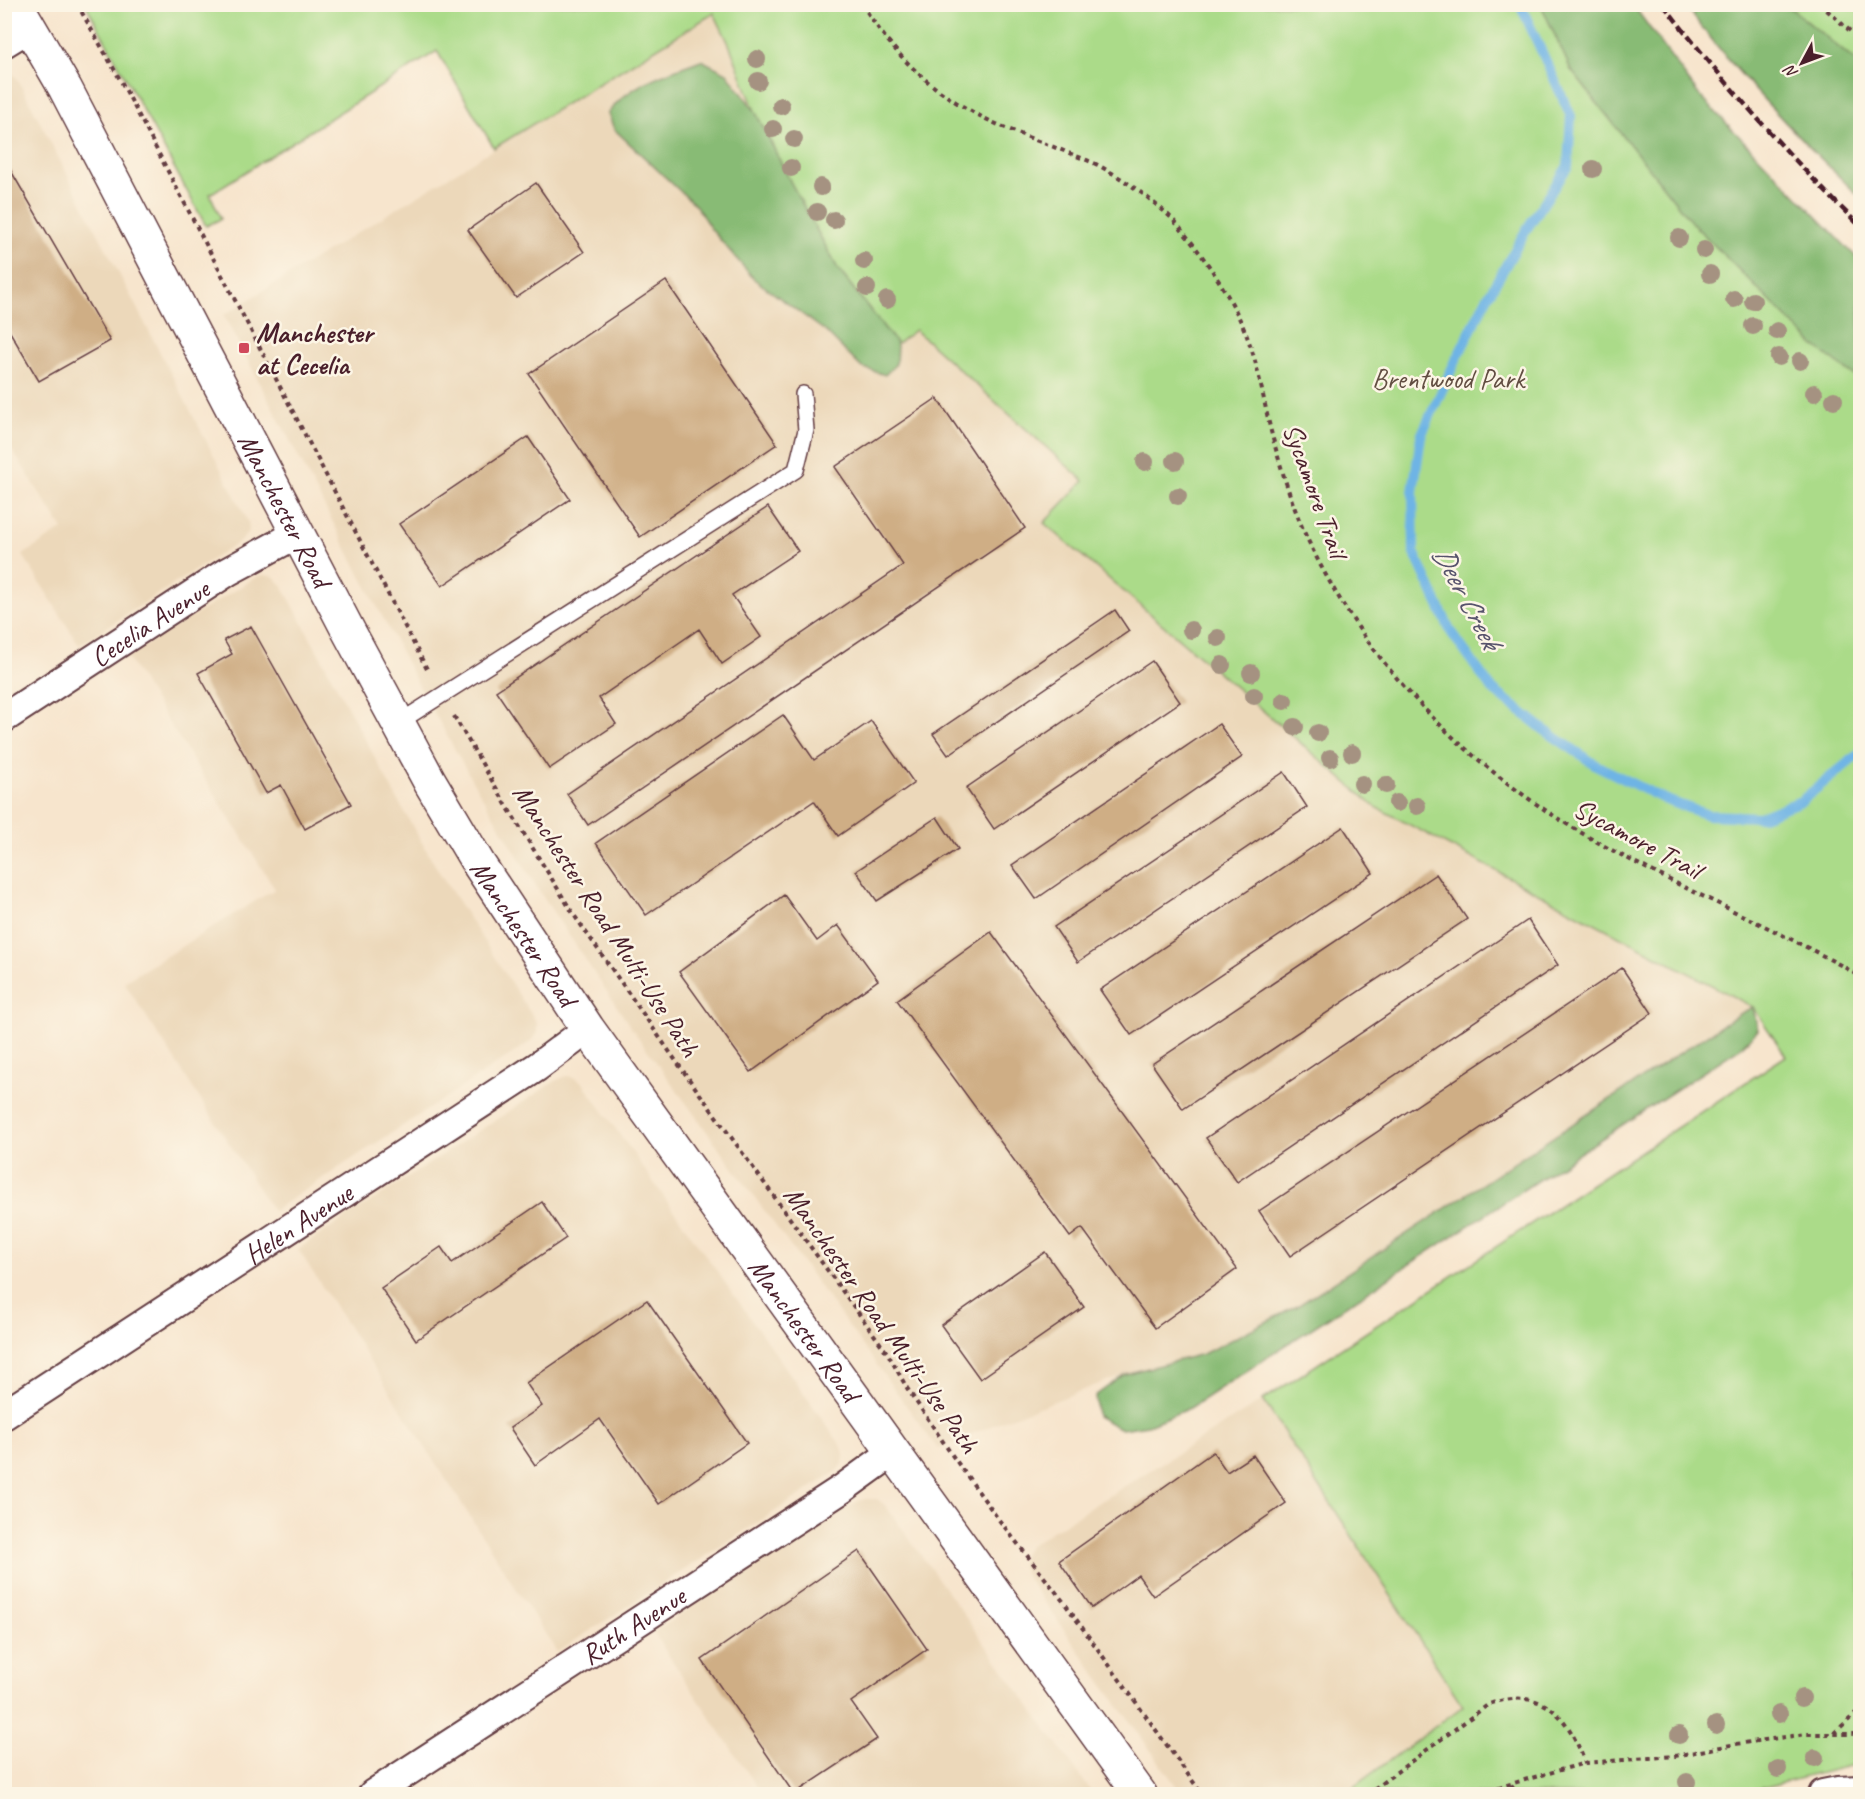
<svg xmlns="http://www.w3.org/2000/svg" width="1865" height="1799" font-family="Caveat,sans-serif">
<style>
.built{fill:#ecd8ba}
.green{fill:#abdb89;stroke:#7a7d5a;stroke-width:1.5}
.forest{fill:#88bb75;stroke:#696d50;stroke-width:1.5}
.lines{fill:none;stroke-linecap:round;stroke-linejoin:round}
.stream{stroke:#6eb4e5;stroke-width:10}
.building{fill:#cfae85}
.service-casing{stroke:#643d43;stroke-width:18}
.minor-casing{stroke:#643d43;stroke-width:32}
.primary-casing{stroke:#643d43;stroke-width:36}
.path{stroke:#643d43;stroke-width:4;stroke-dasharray:4.5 4.5;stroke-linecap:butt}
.service{stroke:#fff;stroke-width:15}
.minor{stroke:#fff;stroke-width:28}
.primary{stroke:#fff;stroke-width:33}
.rail{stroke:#4a1f2b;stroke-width:4.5;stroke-dasharray:9 4.5;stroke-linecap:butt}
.tree{fill:#a59281}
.poi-dot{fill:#d1495b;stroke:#fcf5e5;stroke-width:2}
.labels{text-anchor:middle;stroke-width:5;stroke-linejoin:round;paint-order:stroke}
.poi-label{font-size:28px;font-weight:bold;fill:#4a1f2b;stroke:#fcf5e5;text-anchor:start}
.park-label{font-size:28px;fill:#624e42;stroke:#fcf5e5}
.street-label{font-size:28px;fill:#4a1f2b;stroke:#fcf5e5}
.water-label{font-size:30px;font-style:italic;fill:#57536c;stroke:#fcf5e5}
</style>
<rect width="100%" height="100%" fill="#fcf5e5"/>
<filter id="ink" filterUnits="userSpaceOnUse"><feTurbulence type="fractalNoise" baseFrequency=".0167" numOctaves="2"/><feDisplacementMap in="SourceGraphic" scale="12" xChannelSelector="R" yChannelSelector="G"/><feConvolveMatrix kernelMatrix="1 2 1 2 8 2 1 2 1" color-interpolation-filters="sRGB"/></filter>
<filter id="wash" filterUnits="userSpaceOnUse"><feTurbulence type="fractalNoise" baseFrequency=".008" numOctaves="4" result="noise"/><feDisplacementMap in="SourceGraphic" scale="24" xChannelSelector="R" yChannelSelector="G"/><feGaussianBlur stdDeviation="1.35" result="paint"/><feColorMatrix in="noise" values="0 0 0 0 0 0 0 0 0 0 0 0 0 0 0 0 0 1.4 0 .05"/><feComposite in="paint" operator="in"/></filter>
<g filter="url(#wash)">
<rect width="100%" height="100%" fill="#f7e5cd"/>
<path class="built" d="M714,13L838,269L897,344L915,330L1084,481L1044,523L1374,806L1753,1007L1739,1014L1299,1305L1203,1354L1125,1374L1002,1421L938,1449L630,1026L539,891L472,780L412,673L224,315Z
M4,71H9L17,78L239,504L248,522L249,530L242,540L79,645L23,555L63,529L5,439Z
M265,575L274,577L282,585L402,808L439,872L537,1023V1033L530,1042L273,1211L124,982L275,889L127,657L258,576Z
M567,1076L576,1078L583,1083L842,1447L844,1455L843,1464L836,1472L557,1652L298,1249L557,1080Z
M1263,1400L1463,1706L1344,1794H1182L1025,1575L1021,1563L1024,1552L1030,1545Z
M865,1499H877L885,1505L1093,1794H762L653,1632L858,1501Z"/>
<path class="green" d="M86,5H1628L1696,97L1860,270V1766H1849L1738,1794H1344L1463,1706L1263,1400L1786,1056L1753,1007L1374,806L1044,523L1084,481L915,330L897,344L838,269L791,183L755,111L729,44L714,13L494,148L437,51L210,194L221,219L206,226Z
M1787,5H1860V65Z"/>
<path class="forest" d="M1541,5H1633L1699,95L1860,261V380L1817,348L1692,223L1571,70Z
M1685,5H1787L1860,65V197C1798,137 1736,74 1685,5Z
M701,60L727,73L755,111L791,183L838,269L897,344L896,364L885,375L861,367L825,331L754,279L711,229L696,206L614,129L608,113C630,83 667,73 701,60Z
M1753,1007L1758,1030L1740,1048L1190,1408L1148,1425L1121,1429L1097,1416L1095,1396L1125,1374L1203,1354L1299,1305L1739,1014Z"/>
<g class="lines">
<path class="stream" d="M1520,4L1571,116L1568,166L1528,227L1487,298L1454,364L1421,436L1413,492L1414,552L1451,632L1491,688L1543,729L1596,765L1666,800L1708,815L1760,817L1801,801L1860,753"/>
</g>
<g id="blocks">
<path class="building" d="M4,159L110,341L39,381L4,322Z
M536,183L584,252L516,298L468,230Z
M666,281L777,444L640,537L529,374Z
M937,398L1025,528L588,825L567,794L903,565L835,467Z
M528,437L570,499L442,586L399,524Z
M768,507L798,551L732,595L761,637L722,664L699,629L599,698L616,724L549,769L496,691Z
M1115,610L1129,631L948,755L933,734Z
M251,626L351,804L305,829L281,785L266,793L198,673L232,654L224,640Z
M1152,661L1180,702L994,829L966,788Z
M783,715L814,760L871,721L914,783L838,836L814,801L646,915L596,843Z
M1219,724L1242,757L1036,899L1012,865Z
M1284,772L1307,807L1078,962L1054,927Z
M937,817L958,849L877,901L856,871Z
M1343,827L1373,873L1131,1035L1100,990Z
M1436,874L1467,919L1183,1109L1152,1064Z
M784,895L817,941L838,925L878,980L751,1072L679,972Z
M1528,920L1558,965L1237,1182L1206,1138Z
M991,932L1237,1269L1155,1328L1082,1228L1070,1237L897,1000Z
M1622,968L1652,1013L1290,1256L1259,1211Z
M542,1202L566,1238L416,1340L381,1288L441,1247L452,1263Z
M1045,1252L1084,1307L980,1379L941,1325Z
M647,1300L747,1443L659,1504L600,1419L535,1465L510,1428L542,1406L526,1383Z
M1213,1452L1227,1472L1253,1455L1286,1503L1153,1596L1138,1575L1092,1608L1059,1561Z
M859,1551L927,1649L851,1702L877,1739L794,1794L702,1660Z"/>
</g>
</g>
<g filter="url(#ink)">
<use href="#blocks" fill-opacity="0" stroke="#643d43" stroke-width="1.5"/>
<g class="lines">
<defs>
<path id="service" d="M398,723L796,470L806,430L803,394"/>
<g id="minor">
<path d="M4,43L30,27"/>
<path id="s1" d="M4,718L227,572L297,534"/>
<path id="s2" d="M4,1415L537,1067L588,1029"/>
<path id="s3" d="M373,1794L842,1489L893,1452"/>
<path d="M1823,1794L1838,1791L1860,1790"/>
</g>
<g id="primary">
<path id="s4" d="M16,4L65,88L349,632L430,782L478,863L588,1029L1140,1794"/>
</g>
</defs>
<use href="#service" class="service-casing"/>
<use href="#minor" class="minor-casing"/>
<use href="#primary" class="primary-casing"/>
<path class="path" d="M77,4L122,83L429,673
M862,4C888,46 921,82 964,107C995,126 1031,138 1064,151C1075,156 1088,160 1098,165C1118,176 1136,188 1153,202C1160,208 1168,214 1175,222C1204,256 1232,296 1248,339C1260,371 1264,406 1273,439C1282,471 1292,505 1306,536C1368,669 1472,772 1599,843C1685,891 1776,928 1860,976
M1820,4L1860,40
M454,716L508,808L574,915L676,1061L888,1354L907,1388L952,1455L999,1520L1063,1601L1202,1794
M1834,1733L1860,1710
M1367,1794L1489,1704C1543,1686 1568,1715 1585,1763
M1481,1794L1496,1788L1585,1763L1675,1756L1736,1744L1807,1734H1860
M1503,1794L1517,1784"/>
<use href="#service" class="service"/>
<use href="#minor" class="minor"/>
<use href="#primary" class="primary"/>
<path class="rail" d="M1663,4C1724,83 1789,157 1860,226"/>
</g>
<g class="tree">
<circle cx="757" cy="59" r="9"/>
<circle cx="758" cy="81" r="9"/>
<circle cx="781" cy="106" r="9"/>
<circle cx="773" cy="129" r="9"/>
<circle cx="794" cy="139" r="9"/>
<circle cx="791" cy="168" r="9"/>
<circle cx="1593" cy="169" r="9"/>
<circle cx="821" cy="187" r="9"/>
<circle cx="817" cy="212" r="9"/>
<circle cx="834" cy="220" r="9"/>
<circle cx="1679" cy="238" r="9"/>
<circle cx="1704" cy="250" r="9"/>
<circle cx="864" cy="261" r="9"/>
<circle cx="1710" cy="274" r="9"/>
<circle cx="867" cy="288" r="9"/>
<circle cx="1734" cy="299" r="9"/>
<circle cx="887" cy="300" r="9"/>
<circle cx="1753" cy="301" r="9"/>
<circle cx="1753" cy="326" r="9"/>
<circle cx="1777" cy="331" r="9"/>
<circle cx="1779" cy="357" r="9"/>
<circle cx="1800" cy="361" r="9"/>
<circle cx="1814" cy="393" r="9"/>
<circle cx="1834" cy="400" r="9"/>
<circle cx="1175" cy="461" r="9"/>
<circle cx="1145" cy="462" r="9"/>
<circle cx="1178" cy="496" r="9"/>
<circle cx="1191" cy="630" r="9"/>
<circle cx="1218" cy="638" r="9"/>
<circle cx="1222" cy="665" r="9"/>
<circle cx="1251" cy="673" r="9"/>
<circle cx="1254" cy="696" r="9"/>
<circle cx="1284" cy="701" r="9"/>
<circle cx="1295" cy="727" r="9"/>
<circle cx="1318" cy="733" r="9"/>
<circle cx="1352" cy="753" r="9"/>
<circle cx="1330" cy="758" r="9"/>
<circle cx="1362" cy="784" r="9"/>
<circle cx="1386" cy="785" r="9"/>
<circle cx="1397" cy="803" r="9"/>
<circle cx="1417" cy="806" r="9"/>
<circle cx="1802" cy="1698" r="9"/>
<circle cx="1779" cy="1714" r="9"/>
<circle cx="1716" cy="1725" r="9"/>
<circle cx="1679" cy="1735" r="9"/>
<circle cx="1815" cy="1758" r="9"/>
<circle cx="1778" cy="1769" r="9"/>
<circle cx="1687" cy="1782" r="9"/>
</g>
</g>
<rect class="poi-dot" x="238" y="342" width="12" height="12" rx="3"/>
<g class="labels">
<g class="poi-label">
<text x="256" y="342">Manchester<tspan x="256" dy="32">at Cecelia</tspan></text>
</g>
<g class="park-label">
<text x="1448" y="388">Brentwood Park</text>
</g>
<g class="street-label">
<text transform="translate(1316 490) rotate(70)" y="10">Sycamore Trail</text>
<text dy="10" stroke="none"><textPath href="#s4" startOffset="573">Manchester Road</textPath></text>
<text dy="10" stroke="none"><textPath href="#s1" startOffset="174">Cecelia Avenue</textPath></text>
<text transform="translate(1638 838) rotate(28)" y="10">Sycamore Trail</text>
<text transform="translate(607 920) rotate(57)" y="10">Manchester Road Multi-Use Path</text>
<text dy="10" stroke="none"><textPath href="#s4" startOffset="1059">Manchester Road</textPath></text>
<text dy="10" stroke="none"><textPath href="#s2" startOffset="351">Helen Avenue</textPath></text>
<text transform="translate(882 1319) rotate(55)" y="10">Manchester Road Multi-Use Path</text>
<text dy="10" stroke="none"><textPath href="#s4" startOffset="1545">Manchester Road</textPath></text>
<text dy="10" stroke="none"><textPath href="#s3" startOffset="310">Ruth Avenue</textPath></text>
</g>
<g class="water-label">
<text transform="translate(1467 597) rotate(62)" y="10">Deer Creek</text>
</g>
</g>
<rect width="1865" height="1799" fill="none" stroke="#fcf5e5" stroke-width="24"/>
<g transform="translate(1802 63) rotate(229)" stroke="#fcf5e5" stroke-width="4.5" paint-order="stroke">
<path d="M0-4.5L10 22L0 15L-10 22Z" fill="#4a1f2b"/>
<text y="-9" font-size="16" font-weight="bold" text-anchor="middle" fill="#4a1f2b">N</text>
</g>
</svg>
